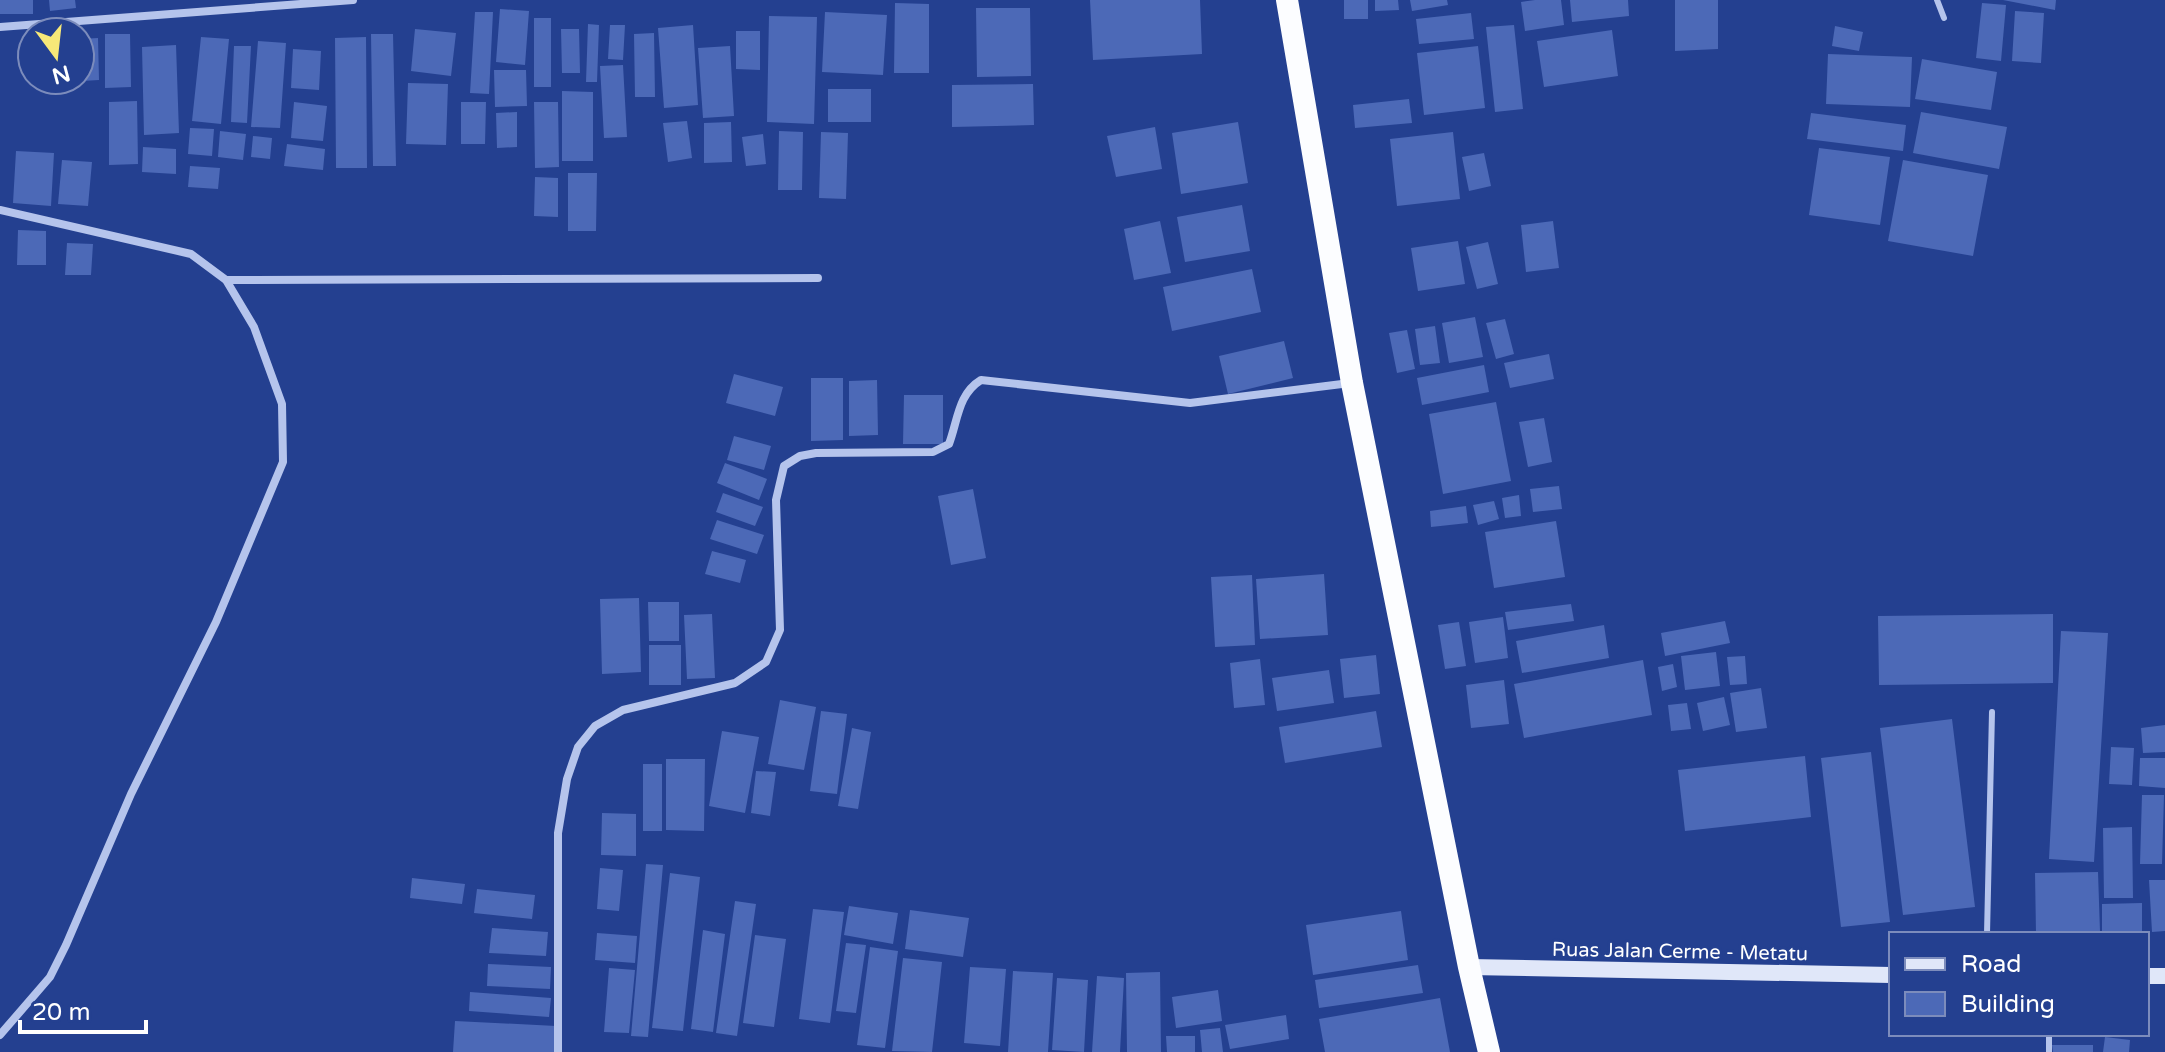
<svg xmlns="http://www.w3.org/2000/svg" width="2165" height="1052" font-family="'Varela Round',sans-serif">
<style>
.building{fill:#4c69b7}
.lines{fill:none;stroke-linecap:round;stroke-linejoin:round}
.service{stroke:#b5c4ec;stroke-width:6}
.minor{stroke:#b5c4ec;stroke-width:8}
.secondary{stroke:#e0e7f9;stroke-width:16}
.trunk{stroke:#fcfdff;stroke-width:22}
.labels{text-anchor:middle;stroke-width:6;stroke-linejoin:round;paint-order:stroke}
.street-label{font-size:20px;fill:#fff;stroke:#244090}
</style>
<rect width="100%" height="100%" fill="#244090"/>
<path class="building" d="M0,0H33V14H0Z
M49,0H75L76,8L50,11Z
M1090,0H1200L1202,54L1093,60Z
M1344,0H1368V19H1344Z
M1375,0H1398L1399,10L1375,11Z
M1410,0H1447L1448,5L1412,11Z
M1535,0H1561L1564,25L1525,31L1521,2Z
M1570,0H1628L1629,16L1572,22Z
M1675,0H1718V49L1675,51Z
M2003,0H2056L2055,10Z
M895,3L929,4V73H894Z
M1982,3L2006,5L2001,61L1976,58Z
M976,8H1030L1031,76L977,77Z
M500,9L529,11L525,65L496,62Z
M2015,11L2044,13L2041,63L2012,61Z
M475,12H493L489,94L470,93Z
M825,12L887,15L883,75L822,72Z
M1471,13L1474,39L1419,44L1416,19Z
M769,16L817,17L814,124L767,122Z
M534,18H551V87H534Z
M588,24L599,25L597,82H586Z
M610,25H625L623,60L608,59Z
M693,25L698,105L664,108L658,28Z
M1514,25L1523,109L1495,112L1486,27Z
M1835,26L1863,32L1859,51L1832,46Z
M415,29L456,33L451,76L411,71Z
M561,29H579L580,73H562Z
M1612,30L1618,76L1544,87L1537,41Z
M736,31H760V70L736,69Z
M654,33L655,97H635L634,34Z
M105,34H130L131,87L105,88Z
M371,34H393L396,166H373Z
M201,37L229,39L221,124L192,121Z
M366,37L367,168H336L335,38Z
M98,38L99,80L82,81L81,39Z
M258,41L286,43L280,128L251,127Z
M176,45L179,133L144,135L142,47Z
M234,46H251L247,123L231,122Z
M730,46L734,116L703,118L698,48Z
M1478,46L1485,108L1424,115L1417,53Z
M293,49L321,51L319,90L291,88Z
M1828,54L1912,57L1910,107L1826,104Z
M1922,59L1997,72L1991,110L1915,99Z
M623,65L627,137L604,138L600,66Z
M494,70H526L527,106L495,107Z
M408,83L448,84L446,145L406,144Z
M1033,84L1034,125L952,127V85Z
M828,89H871V122H828Z
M562,91L593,92V161H562Z
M1409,99L1412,123L1355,128L1353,105Z
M137,101L138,164L109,165V102Z
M294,102L327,106L323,141L291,138Z
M461,102H486L485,144H461Z
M534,102H558L559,167L535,168Z
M517,112V147L497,148L496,113Z
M1921,112L2007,127L1999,169L1913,153Z
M1811,113L1906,125L1903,151L1807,139Z
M687,121L692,158L668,162L663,123Z
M731,122L732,162L704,163V123Z
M1238,122L1248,183L1181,194L1172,133Z
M1155,127L1162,169L1116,177L1107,136Z
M190,128L214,129L212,156L188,154Z
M220,131L246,134L243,160L218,157Z
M779,131L803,132L802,190H778Z
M821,132L848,133L846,199L819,198Z
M1453,132L1460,199L1397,206L1390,139Z
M763,134L766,164L746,166L742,137Z
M253,136L272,138L270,159L251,157Z
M287,144L325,149L323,170L284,166Z
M143,147L176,149V174L142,172Z
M1819,148L1890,157L1880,225L1809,215Z
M16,151L54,153L51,206L13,203Z
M1484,153L1491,186L1469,191L1462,157Z
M62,160L92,162L88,206L58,204Z
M1903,160L1988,175L1973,256L1888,241Z
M190,166L220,168L218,189L188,187Z
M568,173H597L596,231H568Z
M535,177L558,178V217L534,216Z
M1242,205L1250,251L1185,262L1177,217Z
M1160,221L1171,273L1134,280L1124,229Z
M1553,221L1559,268L1526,272L1521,225Z
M18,230L46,231V265H17Z
M1458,241L1465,284L1418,291L1411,248Z
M1488,242L1498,284L1477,289L1466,247Z
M67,243L93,244L91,275H65Z
M1252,269L1261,312L1172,331L1163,287Z
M1475,317L1483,357L1449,363L1442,323Z
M1505,319L1514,354L1496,359L1486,323Z
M1435,326L1440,363L1420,365L1415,329Z
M1407,330L1415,369L1397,373L1389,333Z
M1284,341L1293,378L1228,394L1219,356Z
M1549,354L1554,379L1510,388L1504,363Z
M1484,365L1489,392L1422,405L1417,378Z
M734,374L783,387L775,416L726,403Z
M811,378H843V440L811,441Z
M877,380L878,435L849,436V381Z
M904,395H943V444H903Z
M1496,402L1511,481L1443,494L1429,414Z
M1544,418L1552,462L1528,467L1519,422Z
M734,436L771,446L764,470L727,460Z
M725,463L767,479L759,500L717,483Z
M1559,486L1562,509L1533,512L1530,489Z
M973,489L986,558L951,565L938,496Z
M723,493L763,507L755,526L716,512Z
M1519,495L1521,516L1505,518L1502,498Z
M1494,501L1499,519L1478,525L1473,505Z
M1466,506L1468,523L1431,527L1430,511Z
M717,520L764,535L757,554L710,539Z
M1556,521L1565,577L1494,588L1485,532Z
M712,551L746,560L740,583L705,574Z
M1324,574L1328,635L1260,639L1256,579Z
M1252,575L1255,645L1215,647L1211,577Z
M639,598L641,672L602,674L600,599Z
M648,602H679V641H649Z
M1571,604L1574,621L1508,630L1505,612Z
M712,614L715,678L687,679L684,615Z
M2053,614V683L1879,685L1878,616Z
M1503,617L1508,658L1475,663L1469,622Z
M1725,621L1730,643L1665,656L1661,633Z
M1459,622L1466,666L1445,669L1438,625Z
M1604,625L1609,658L1522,673L1516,641Z
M2061,631L2108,633L2094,862L2049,859Z
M649,645H681V685H649Z
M1716,652L1720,686L1685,690L1681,656Z
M1376,655L1380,694L1344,698L1340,659Z
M1745,656L1747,684L1730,685L1727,657Z
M1260,659L1265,705L1234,708L1230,663Z
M1643,660L1652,715L1524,738L1514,684Z
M1673,664L1677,687L1662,691L1658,667Z
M1329,670L1334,703L1277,711L1272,678Z
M1504,680L1509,724L1471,728L1466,685Z
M1761,688L1767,728L1736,732L1730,693Z
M1724,697L1730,725L1703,731L1697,703Z
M780,700L816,707L804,770L768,764Z
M1687,703L1691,729L1671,731L1668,705Z
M821,711L847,714L837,794L810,791Z
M1376,711L1382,747L1285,763L1279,727Z
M1952,719L1975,907L1903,915L1880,728Z
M2165,725V752L2143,753L2141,728Z
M852,728L871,732L858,809L838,806Z
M722,731L759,737L745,813L709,806Z
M2111,747L2134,748L2132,785L2109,784Z
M1871,752L1890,922L1841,927L1821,758Z
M1805,756L1811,817L1685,831L1678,770Z
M2140,758H2165V788L2139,786Z
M666,759H705L704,831L666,830Z
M643,764H662V831H643Z
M756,771L776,772L770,816L751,813Z
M2142,795H2164L2162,864H2140Z
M602,813L636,814V856L601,855Z
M2132,827L2133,898H2104L2103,828Z
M646,864L663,865L648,1037L631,1036Z
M600,868L623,870L619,911L597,909Z
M2098,872L2100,932L2036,934L2035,873Z
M670,873L700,877L683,1031L652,1028Z
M412,878L465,884L462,904L410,898Z
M2149,880H2165V931L2152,932Z
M477,889L535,895L532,919L474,913Z
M735,901L756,904L737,1036L716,1033Z
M2142,903V934H2102V904Z
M849,906L898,913L893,944L844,935Z
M813,909L844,912L830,1023L799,1019Z
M910,910L969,918L963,957L905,949Z
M1401,911L1408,960L1313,975L1306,925Z
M492,928L548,932L546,956L489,953Z
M703,930L725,934L713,1032L691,1029Z
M597,933L637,936L635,963L595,960Z
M755,935L786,939L774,1027L743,1023Z
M846,943L866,945L856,1013L836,1011Z
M870,947L898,951L885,1048L857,1045Z
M903,958L942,962L932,1052L892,1051Z
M488,964L551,967L550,989L487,986Z
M1418,965L1423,993L1319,1008L1315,980Z
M970,967L1006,969L1000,1046L964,1043Z
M609,968L635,970L629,1033L604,1032Z
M1013,971L1053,973L1048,1052H1008Z
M1160,972L1161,1052H1127L1126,973Z
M1097,976L1124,978L1120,1052H1092Z
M1057,978L1088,980L1084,1052L1052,1050Z
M1218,990L1222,1021L1176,1028L1172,997Z
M470,992L551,998L549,1017L469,1011Z
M1440,998L1450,1052H1325L1319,1019Z
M1286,1015L1289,1039L1230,1049L1225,1025Z
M455,1021L556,1026L555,1052H453Z
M1220,1028L1223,1052H1202L1200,1030Z
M1166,1036H1195V1052H1167Z
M2105,1037L2130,1040L2129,1052H2103Z
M2052,1045H2093V1052H2053Z"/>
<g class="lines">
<path class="service" d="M1937,0L1944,18
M1987,934L1992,712
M2049,1052V1034"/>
<path class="minor" d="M0,27L353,0
M0,210L191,254L226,280L254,327L282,404L283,462L216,622L131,794L66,945L50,977L0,1035
M226,280L818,278
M558,1052V833L567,779L578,747L595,726L623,710L735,683L766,662L780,630L776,500L784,466L800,456L816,453L933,452L949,444C958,420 958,394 981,380L1190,403L1350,383"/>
<path class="secondary" d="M1469,967L1891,975
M2147,976H2165"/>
<path class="trunk" d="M1287,0L1352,383L1469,967L1489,1052"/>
</g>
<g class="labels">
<g class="street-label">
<text transform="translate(1680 951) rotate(1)" y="7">Ruas Jalan Cerme - Metatu</text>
</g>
</g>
<rect x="1889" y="932" width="260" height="104" fill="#244090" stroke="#7c8cbc" stroke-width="2"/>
<rect x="1905" y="958" width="40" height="12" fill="#e0e7f9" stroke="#7c8cbc" stroke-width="2"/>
<text x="1961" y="972" font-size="24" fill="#ffffff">Road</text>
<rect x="1905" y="992" width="40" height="24" fill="#4c69b7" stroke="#7c8cbc" stroke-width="2"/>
<text x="1961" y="1012" font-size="24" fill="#ffffff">Building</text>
<g transform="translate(56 56) rotate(165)"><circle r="38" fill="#244090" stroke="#7c8cbc" stroke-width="2"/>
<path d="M0-6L14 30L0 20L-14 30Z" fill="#f7e878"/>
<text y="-12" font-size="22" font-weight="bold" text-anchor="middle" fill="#ffffff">N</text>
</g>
<path d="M20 1020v12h126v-12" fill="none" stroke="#ffffff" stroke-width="4"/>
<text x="32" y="1020" font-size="24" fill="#ffffff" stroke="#244090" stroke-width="6" paint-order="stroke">20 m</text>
</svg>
